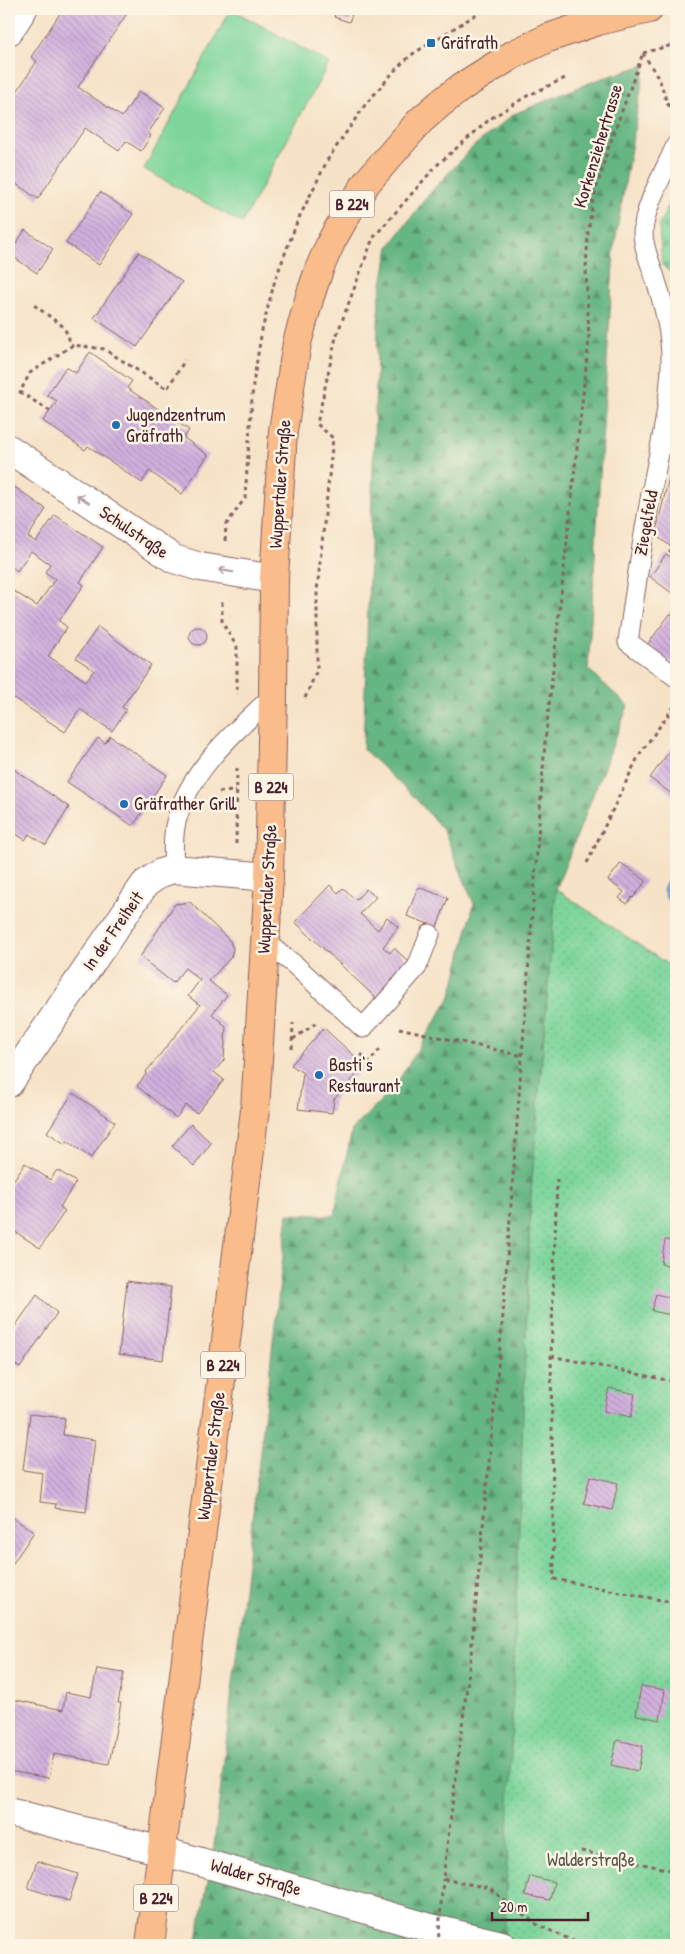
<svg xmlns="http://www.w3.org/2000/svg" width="685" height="1954" font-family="'Patrick Hand',sans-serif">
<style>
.grass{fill:#7dd59b;stroke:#647a63}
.forest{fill:url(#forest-firs);stroke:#586a57}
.cemetery{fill:url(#cemetery-stones);stroke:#647a63}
.park{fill:url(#park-dots);stroke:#647a63}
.water{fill:#76abe3;stroke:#606587}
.building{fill:url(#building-back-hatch)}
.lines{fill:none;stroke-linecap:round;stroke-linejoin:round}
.lane-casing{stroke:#866362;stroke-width:21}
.street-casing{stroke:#866362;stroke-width:30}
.primary-casing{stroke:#866362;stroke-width:30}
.path{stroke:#866362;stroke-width:3;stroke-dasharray:4 4;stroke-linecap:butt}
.lane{stroke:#fff;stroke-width:19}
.street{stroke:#fff;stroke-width:28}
.primary{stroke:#f9bc8a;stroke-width:28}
.path-bridge{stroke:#866362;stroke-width:3;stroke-dasharray:4 4;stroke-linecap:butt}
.oneway{stroke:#ae9aa0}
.poi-dot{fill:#1f6fb2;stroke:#fcf5e5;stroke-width:2}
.labels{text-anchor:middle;stroke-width:5;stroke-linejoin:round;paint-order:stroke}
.shield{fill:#fcf5e5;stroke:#7f5f63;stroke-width:1}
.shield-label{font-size:16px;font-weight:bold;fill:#4a1f2b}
.poi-label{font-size:18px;fill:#4a1f2b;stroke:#fcf5e5;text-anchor:start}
.street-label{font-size:18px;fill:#4a1f2b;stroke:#fcf5e5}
.park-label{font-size:18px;fill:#59564d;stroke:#fcf5e5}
</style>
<defs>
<pattern id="forest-firs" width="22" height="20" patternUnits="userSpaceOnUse" patternTransform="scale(1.25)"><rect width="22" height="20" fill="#66b683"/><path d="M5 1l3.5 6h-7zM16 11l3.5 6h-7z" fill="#56936b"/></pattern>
<pattern id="cemetery-stones" width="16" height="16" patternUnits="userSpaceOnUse" patternTransform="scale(1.25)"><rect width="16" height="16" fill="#7dd59b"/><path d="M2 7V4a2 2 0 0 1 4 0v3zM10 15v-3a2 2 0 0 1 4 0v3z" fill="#6eb686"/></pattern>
<pattern id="park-dots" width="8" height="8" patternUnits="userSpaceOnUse" patternTransform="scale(1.25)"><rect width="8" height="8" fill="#7dd59b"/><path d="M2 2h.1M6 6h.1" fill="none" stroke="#6eb686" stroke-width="1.8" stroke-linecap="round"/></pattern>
<pattern id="building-back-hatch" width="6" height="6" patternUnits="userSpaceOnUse" patternTransform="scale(1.25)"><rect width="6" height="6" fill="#d2b0df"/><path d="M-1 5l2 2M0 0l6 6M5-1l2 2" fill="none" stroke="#ac8fb5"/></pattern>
</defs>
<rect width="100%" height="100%" fill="#fcf5e5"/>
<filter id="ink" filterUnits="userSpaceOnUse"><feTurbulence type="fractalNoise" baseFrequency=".02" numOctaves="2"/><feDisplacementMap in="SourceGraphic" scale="10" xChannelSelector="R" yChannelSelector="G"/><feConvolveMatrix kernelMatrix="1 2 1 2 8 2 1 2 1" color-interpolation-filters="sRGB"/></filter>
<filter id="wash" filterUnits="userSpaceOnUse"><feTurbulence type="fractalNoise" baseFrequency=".0096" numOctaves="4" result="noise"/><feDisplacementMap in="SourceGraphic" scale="20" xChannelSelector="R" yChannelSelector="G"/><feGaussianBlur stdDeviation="1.12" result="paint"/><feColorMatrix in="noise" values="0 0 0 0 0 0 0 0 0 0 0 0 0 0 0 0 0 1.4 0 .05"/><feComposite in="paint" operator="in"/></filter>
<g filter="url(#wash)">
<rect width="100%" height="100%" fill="#f6e2c7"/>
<path class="grass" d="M231,9L329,63L242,223L144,169Z"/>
<path class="forest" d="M645,65L614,248L588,669L628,706L556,889L531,1192L504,1945H196L213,1854L288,1214L334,1216L352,1130L395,1086L451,996L474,904L444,831L416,799L363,749L379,300L389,247L428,195L474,146L514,114L594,81Z"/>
<path class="cemetery" d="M676,190V277L662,265L659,225Z"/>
<path class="park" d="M556,889L676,970V1945H504L531,1192Z"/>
<path class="water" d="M676,869V907L667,900L663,890L666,882Z"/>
<g id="blocks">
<path class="building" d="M63,9H130L78,87L122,117L139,91L165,108L148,133L151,136L141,151L126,141L119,151L85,128L38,199L9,179V111L15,102L12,99L37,61L31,57Z
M337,9H356L355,12H353L349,22L334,17Z
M100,192L133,214L99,265L66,243Z
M25,230L53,249L37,273L9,254Z
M139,252L182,282L137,347L94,318Z
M90,352L132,381L127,388L189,430L184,438L208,455L182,494L149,471L142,483L88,446L85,450L43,421L57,401L47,395L66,367L76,373Z
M672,465L676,469V550L655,535Z
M9,483L46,509L28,537L36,542L55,515L103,547L80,582L84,585L59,621L67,627L48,656L86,681L94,670L76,658L98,627L151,665L122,707L126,710L112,731L80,709L65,732L9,695V588L37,606L55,579L45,572L50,564L31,551L17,571L9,565Z
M666,554L676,561V596L650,577Z
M676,607V666L647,645L670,614L671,615Z
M189 636a9 9 0 1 1 18 0a9 9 0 1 1-18 0Z
M110,736L167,775L133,826L67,782L98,738L105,743Z
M676,742V797L650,778Z
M9,766L69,807L46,845L29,834L25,840L9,829Z
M621,863L646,881L633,898L632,897L627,904L619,898L624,892L608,880Z
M330,885L338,893L343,888L356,900L366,889L376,897L360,914L378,930L387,917L398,927L383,947L390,953L394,948L410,963L376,998L295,922Z
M418,887L448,898L437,927L407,916Z
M190,902L230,941L233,949L231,957L209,981L227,995L212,1014L226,1026L224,1060L214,1072L224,1080L197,1113L186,1105L176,1118L137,1086L147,1073L146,1072L200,1005L188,996L200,980L185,968L173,983L140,957L175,904Z
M324,1028L365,1066L334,1099L332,1113L298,1109L303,1073L291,1065Z
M73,1093L115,1122L91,1158L67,1141L65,1144L47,1132Z
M191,1124L211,1143L194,1166L172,1146Z
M25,1163L50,1180L57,1170L76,1182L60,1207L65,1211L40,1248L14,1231L9,1239V1187Z
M665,1240L676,1241V1266L661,1264Z
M127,1281L171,1287L163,1360L119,1354Z
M656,1294L676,1299V1316L652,1311Z
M37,1295L57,1313L20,1368L9,1360V1325L14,1328Z
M609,1388L635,1394L631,1417L604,1411Z
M30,1414L65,1418L63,1435L95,1440L86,1512L55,1508L56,1504L40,1502L43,1473L23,1470Z
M590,1476L618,1483L612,1510L584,1503Z
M9,1515L34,1532L9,1569Z
M97,1669L124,1673L118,1703H121L109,1764L54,1754L49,1778L9,1771V1707L11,1699L63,1710L66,1692L91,1697Z
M641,1686L665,1690L660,1720L636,1715Z
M617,1740L643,1746L638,1771L611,1765Z
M37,1861L78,1874L69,1901L28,1888Z
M530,1876L554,1882L550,1900L525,1895Z"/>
</g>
</g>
<g filter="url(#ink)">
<use href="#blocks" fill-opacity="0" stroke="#866362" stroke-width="1"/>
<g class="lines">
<defs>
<path id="lane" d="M676,145C665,171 644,206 643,233C643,249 652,266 656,281C665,308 672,337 671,366C669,415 656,463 648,511C640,555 634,599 628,642L676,677
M173,869C174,854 172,837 176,822C188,772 236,730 273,696
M265,942L295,965L363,1028L417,967L430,934"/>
<path id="street" d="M9,31L23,9
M9,449L174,559L200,567L274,579
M9,1083L145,884L161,873L173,869L269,877
M9,1812L162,1851L427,1927L502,1945"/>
<path id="primary" d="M150,1945L255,1110L269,877L273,696L274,579L283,431L297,343L310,296L320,267L332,240L349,210L367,182L420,121L442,102L463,86L514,54L548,38L598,21L649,9"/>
</defs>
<use href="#lane" class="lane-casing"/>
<use href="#street" class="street-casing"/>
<use href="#primary" class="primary-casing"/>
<path class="path" d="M643,53L660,81L667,103L676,115
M643,53L676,44
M34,305L64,327L72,346
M50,411L20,392L30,373L73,345L104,349L167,389L185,360
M225,541L226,525L245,498L253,384L262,330L275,280L297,222L328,159L365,105L397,68L411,55L485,9
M669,550L676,555
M222,602V622L237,647V694
M305,698L317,670V591L333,438L317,424L336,337L373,238L437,165L490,119L527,96L565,78
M219,792L236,791
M236,844L237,768
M587,863L639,755L676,704
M399,1028L523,1056
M293,1039L319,1021
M292,1049L293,1023
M361,1054L369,1062L380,1049
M557,1179L551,1356L554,1579L676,1603
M551,1356L676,1382
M581,1851L676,1871
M582,1945L538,1925L506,1902L490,1888L443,1879L471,1654L503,1314L545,742L589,339L586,270L588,233L593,200L607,152L643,53"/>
<use href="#lane" class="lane"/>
<use href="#street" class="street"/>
<use href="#primary" class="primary"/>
<path class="path-bridge" d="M438,1945L443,1879"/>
</g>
<defs><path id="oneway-shaft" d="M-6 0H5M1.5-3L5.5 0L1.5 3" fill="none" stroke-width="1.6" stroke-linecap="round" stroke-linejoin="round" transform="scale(1.25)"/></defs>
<g class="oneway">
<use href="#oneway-shaft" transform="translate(83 499) rotate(-146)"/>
<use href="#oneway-shaft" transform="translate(226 571) rotate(-171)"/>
</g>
</g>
<g class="poi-dot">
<rect x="426" y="38" width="10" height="10" rx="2.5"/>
<circle cx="116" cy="425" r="5"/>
<circle cx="124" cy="804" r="5"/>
<circle cx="319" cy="1075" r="5"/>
</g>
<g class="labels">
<g class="shield">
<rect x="329.5" y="190.5" width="45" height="27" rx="4"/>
<rect x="248.5" y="773.5" width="45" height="27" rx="4"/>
<rect x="200.5" y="1351.5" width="45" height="27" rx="4"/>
<rect x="133.5" y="1884.5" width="45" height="27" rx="4"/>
</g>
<g class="shield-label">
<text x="352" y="210">B 224</text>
<text x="271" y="793">B 224</text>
<text x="223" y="1371">B 224</text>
<text x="156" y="1904">B 224</text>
</g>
<g class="poi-label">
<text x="441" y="49">Gräfrath</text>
<text x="126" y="421">Jugendzentrum<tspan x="126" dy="21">Gräfrath</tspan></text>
<text x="134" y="810">Gräfrather Grill</text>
<text x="329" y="1071">Basti‘s<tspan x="329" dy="21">Restaurant</tspan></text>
</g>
<g class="street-label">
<text transform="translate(598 146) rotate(-73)" y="6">Korkenziehertrasse</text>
<text transform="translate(280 484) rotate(-86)" y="6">Wuppertaler Straße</text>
<text transform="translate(646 523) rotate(-80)" y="6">Ziegelfeld</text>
<text transform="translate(134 532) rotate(34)" y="6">Schulstraße</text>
<text transform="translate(267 889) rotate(-87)" y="6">Wuppertaler Straße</text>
<text transform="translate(113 931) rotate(-55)" y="6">In der Freiheit</text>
<text transform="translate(211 1456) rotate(-83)" y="6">Wuppertaler Straße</text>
<text transform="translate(256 1877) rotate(16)" y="6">Walder Straße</text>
</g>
<g class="park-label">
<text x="591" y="1866">Walderstraße</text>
</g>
</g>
<rect width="685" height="1954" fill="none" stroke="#fcf5e5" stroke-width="30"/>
<path d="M492 1912v8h96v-8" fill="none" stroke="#4a1f2b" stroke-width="2.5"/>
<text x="500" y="1912" font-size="15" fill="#4a1f2b" stroke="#fcf5e5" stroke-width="4" paint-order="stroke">20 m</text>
</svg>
